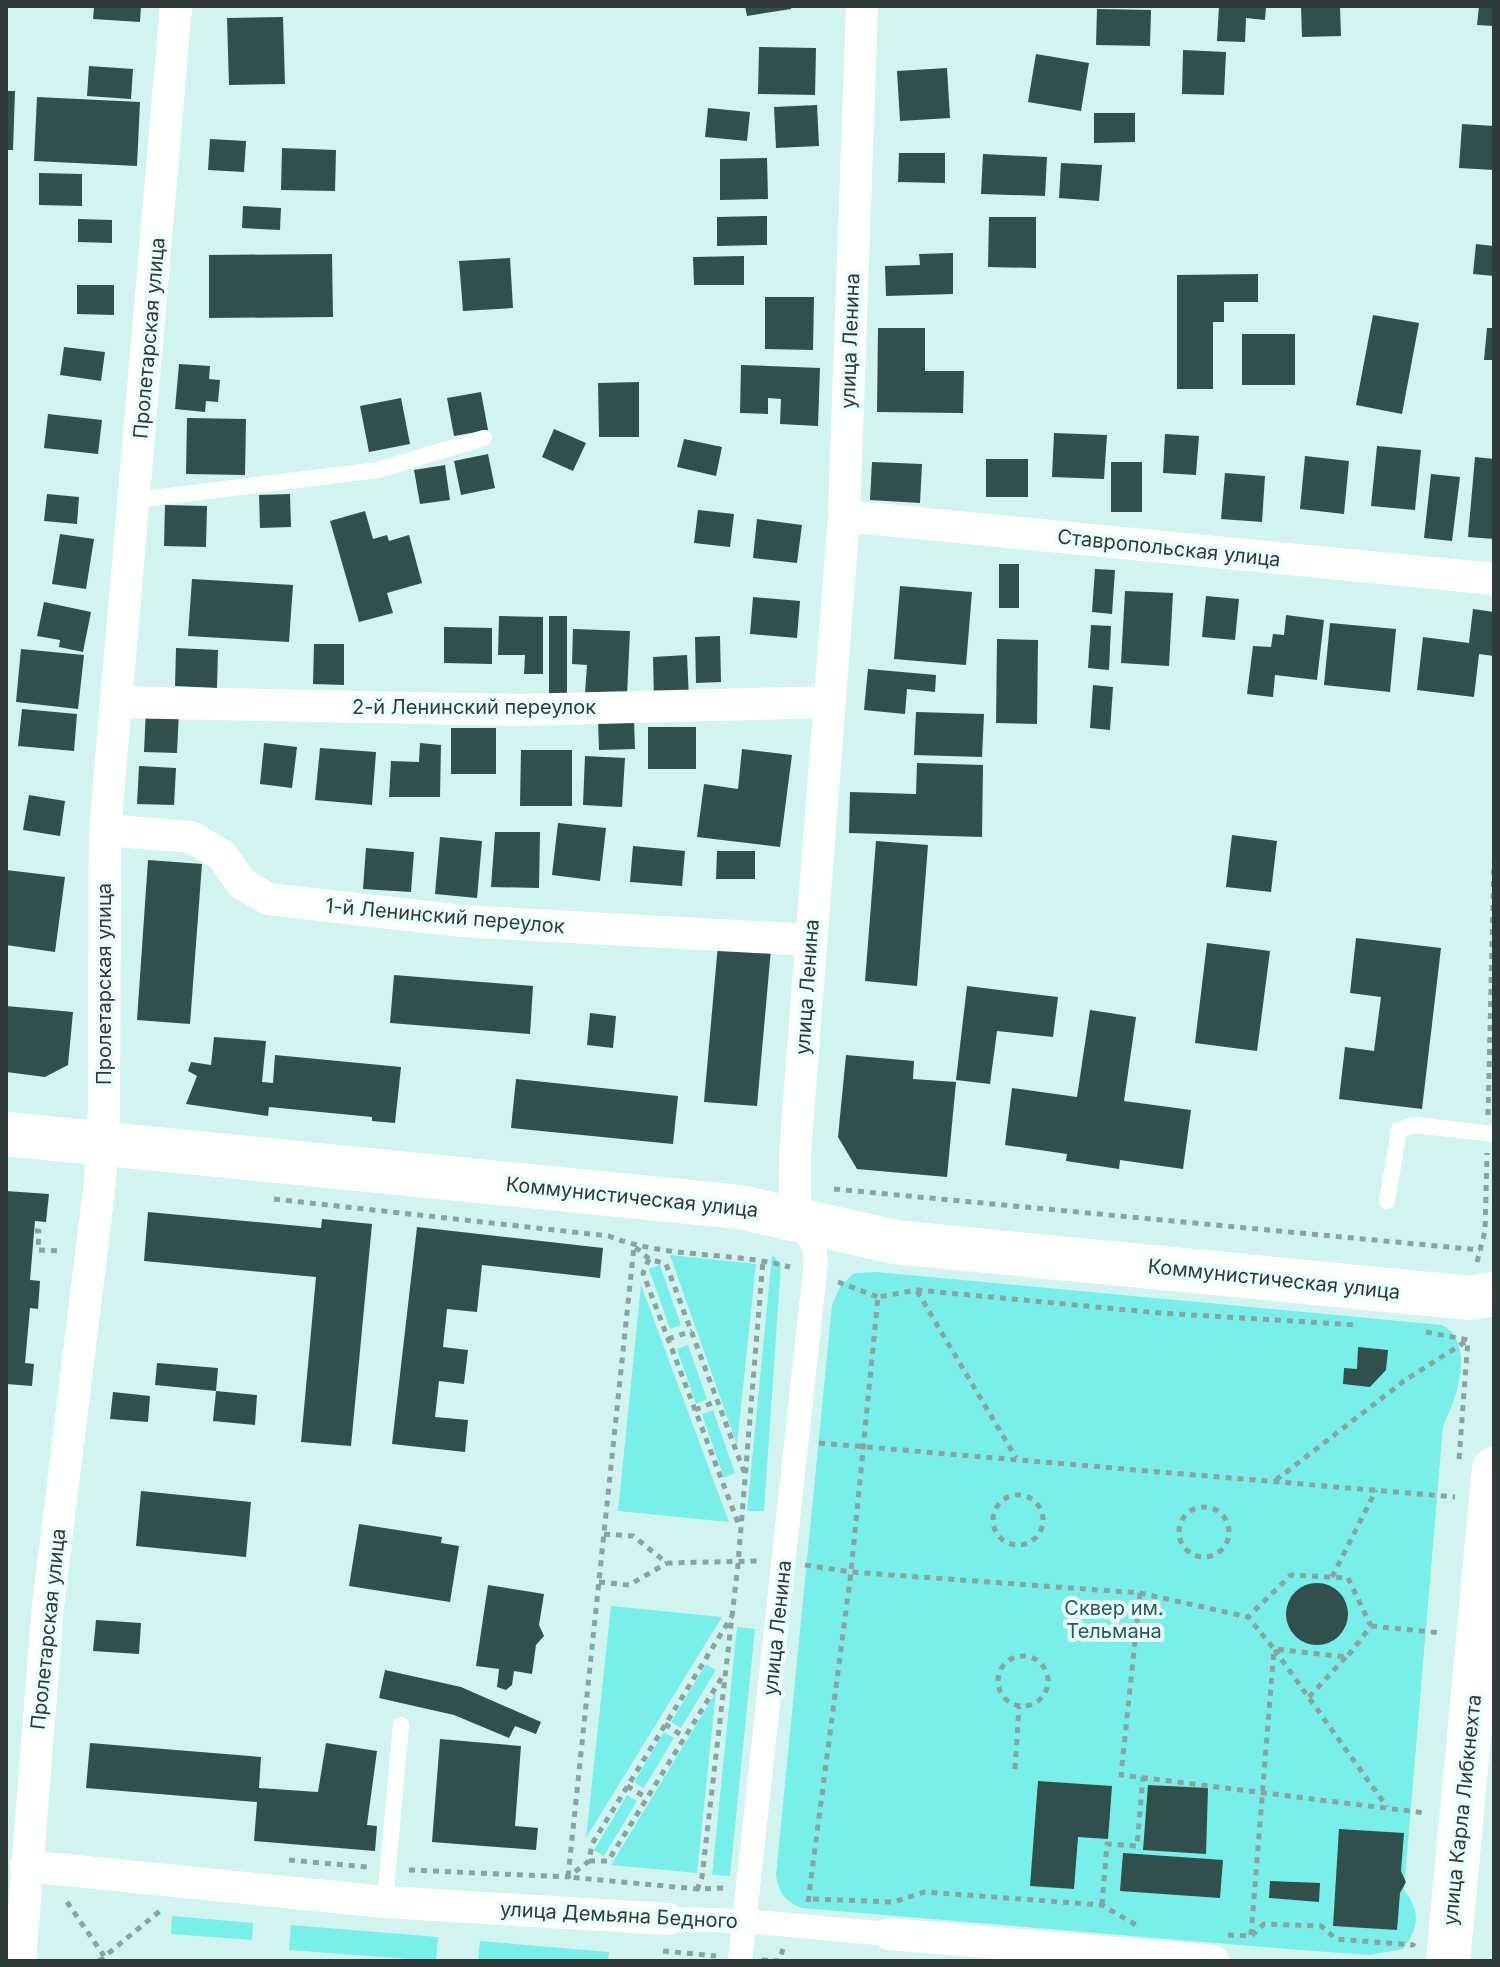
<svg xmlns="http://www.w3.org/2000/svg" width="1500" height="1967" font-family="Inter,sans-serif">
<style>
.green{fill:#79efe9}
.building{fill:#314f4d}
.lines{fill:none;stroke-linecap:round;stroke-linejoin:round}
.path{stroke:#8aa2a0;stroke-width:5;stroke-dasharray:6 6;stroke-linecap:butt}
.service{stroke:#fff;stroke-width:16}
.pedestrian{stroke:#fff;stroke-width:24}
.minor{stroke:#fff;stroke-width:32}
.secondary{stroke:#fff;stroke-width:44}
.labels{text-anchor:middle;stroke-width:8;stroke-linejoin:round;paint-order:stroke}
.street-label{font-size:20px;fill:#2e3b3a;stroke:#eafefd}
.park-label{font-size:20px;fill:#275a58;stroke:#eafefd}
</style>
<rect width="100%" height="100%" fill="#d2f4f1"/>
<path class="green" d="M670,1255L756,1264L737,1445Z
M772,1255L781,1264L764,1511H747Z
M660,1265L681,1325L670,1329L649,1269Z
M877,1272L1442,1325C1476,1343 1457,1398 1443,1426L1404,1890C1421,1911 1419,1928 1403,1949L1370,1955L1299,1950L801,1908C784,1900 779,1893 776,1875L832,1305L840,1287L854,1273Z
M641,1285L729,1522L618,1511Z
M688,1345L707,1399L696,1404L677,1349Z
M713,1410L735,1473L724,1478L702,1414Z
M611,1606L722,1617L586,1838Z
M737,1627L755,1629L730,1876L712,1875Z
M706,1664L716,1670L681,1728L671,1722Z
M716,1692L697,1873L611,1865Z
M664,1732L674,1738L644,1788L634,1782Z
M627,1795L637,1801L604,1856L594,1850Z
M172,1916L253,1923L252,1940L171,1934Z
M291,1925L438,1937L436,1961L289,1950Z
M480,1941L609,1952L608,1961H478Z"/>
<path class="building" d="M94,6H141L140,22L93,19Z
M745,6H791V9L747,16Z
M1219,6H1266L1265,20L1246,18L1245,42L1217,41Z
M1301,6H1340L1341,36L1302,37Z
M1479,6H1494V26L1477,25Z
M1097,9L1151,10L1150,46L1096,45Z
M283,17L285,84L229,85L227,18Z
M759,47L816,48L815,95L758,94Z
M1183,50L1226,52L1224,95L1182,94Z
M1036,54L1089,63L1081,111L1028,102Z
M89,66L133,69L131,99L87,96Z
M947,68L950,118L900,121L897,71Z
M6,91H15L13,150H6Z
M37,97L140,102L137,166L34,161Z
M817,105L819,146L776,148L774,107Z
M708,108L750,112L747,141L705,137Z
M1094,113H1135V142L1094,143Z
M1462,124L1494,126V170L1459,168Z
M210,139L246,141L244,172L208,170Z
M282,148L336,150L335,191L281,190Z
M899,153H945V183L898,182Z
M983,154L1047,157L1045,196L981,194Z
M767,158L768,199L720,200V159Z
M1061,163L1102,165L1099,201L1059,198Z
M39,173L82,174V206L39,205Z
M243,206L281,208L280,230L242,228Z
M767,216V245L717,246V217Z
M989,217H1036V268L988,267Z
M78,219L112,220V243L78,242Z
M1476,244L1494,246V276L1473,274Z
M953,253V294L886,296L885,266L920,265L919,254Z
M332,254L333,317L209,318V255Z
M744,256V285H694L693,257Z
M510,258L513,308L463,311L459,261Z
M1258,274V302H1224V322H1213V389H1177V275Z
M77,285H114V315L77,314Z
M765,297H814L813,350L765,349Z
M1373,315L1419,323L1402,414L1356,405Z
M878,328H925V371H964L963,413L877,412Z
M1487,328H1494V360H1484Z
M1242,334H1295V385H1242Z
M64,347L105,352L101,381L60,375Z
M179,364L210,366L209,379L220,380L218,402L206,401L205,412L175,409Z
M741,365L820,368L818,426L780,424L781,399L768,398V414L740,413Z
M639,382V437H599L598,383Z
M481,392L488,430L454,436L447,398Z
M401,398L410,444L369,452L360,406Z
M48,414L102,420L98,454L44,448Z
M187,418L246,419L245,475L186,474Z
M554,429L586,443L573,471L542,457Z
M1054,433L1107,435L1104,479L1052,477Z
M1165,434L1199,436L1196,475L1163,473Z
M684,439L722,447L716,476L677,467Z
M1377,446L1421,450L1415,510L1371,506Z
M488,454L495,488L461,495L454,461Z
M1305,456L1349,461L1344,514L1300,509Z
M1475,457L1494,459V539L1468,537Z
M986,459H1028V497H986Z
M872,462L922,464L920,503L870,500Z
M1111,462H1142V512H1111Z
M445,465L450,500L420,504L414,470Z
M1225,473L1265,476L1262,522L1221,519Z
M1431,474L1460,477L1452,541L1424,538Z
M47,494L79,497L77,524L44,521Z
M290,494L291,527L260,528L259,495Z
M165,505L207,506L206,547L164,546Z
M698,510L734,514L730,547L694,543Z
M365,511L373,539L387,535L389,541L409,535L422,583L387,593L393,613L359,622L330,521Z
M757,519L802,525L797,563L753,558Z
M60,534L94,539L86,589L52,584Z
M999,564H1019V608H999Z
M1095,569L1115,570L1112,614L1092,612Z
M192,579L293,585L289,642L188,636Z
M900,586L972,592L966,665L894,659Z
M1125,591L1173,593L1169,666L1121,663Z
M1206,596L1239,599L1235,640L1202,637Z
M753,597L800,601L797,638L750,634Z
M44,602L91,612L83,652L59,647L60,640L37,636Z
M1473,609L1494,612V656L1479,654L1474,697L1417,690L1423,637L1469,643Z
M1286,615L1324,620L1317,680L1275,675L1273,697L1247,694L1253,646L1271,647L1273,634L1284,635Z
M499,616L543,617V674H524L525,655H498Z
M549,616H567V695H549Z
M1330,623L1396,629L1390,692L1324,685Z
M1091,625L1111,626L1109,670L1088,668Z
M444,627L492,628V664L444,663Z
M573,629L630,631L627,695L585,693L587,665L572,664Z
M720,636L721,682L696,683L695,637Z
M997,639L1038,640L1037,724L996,723Z
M314,644H344V685L313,684Z
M176,648L218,650L217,688L175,686Z
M21,649L84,655L78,709L16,702Z
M687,655L689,699L654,700L653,657Z
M868,669L936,675L935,692L907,689L905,714L864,710Z
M1093,685L1113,687L1110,730L1090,728Z
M146,708L179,710L177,753L144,752Z
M22,709L77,714L74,751L18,746Z
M916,712L984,714L982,757L914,755Z
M634,719L635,749L599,750L598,720Z
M648,727H696V769H648Z
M451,728H496V774H451Z
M264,743L297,747L292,788L260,784Z
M420,743L441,745L440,797H389L391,761L419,762Z
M320,748L376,752L372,805L315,800Z
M742,749L792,755L780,847L697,837L704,784L738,789Z
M521,750H572V806H520Z
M585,756L625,758L622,807L583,805Z
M917,763L983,765L982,837L849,833L850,792L916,794Z
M139,766L176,768L174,805L137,804Z
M29,795L65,801L60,836L23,830Z
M558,823L606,828L600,881L552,875Z
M495,832H540L539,888L491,887Z
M1232,835L1277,841L1271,892L1226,887Z
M440,837L482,841L477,898L435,894Z
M876,841L928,845L917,986L865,981Z
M633,846L685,851L682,886L630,882Z
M366,848L414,852L411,892L363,889Z
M717,851H755V879H716Z
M148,860L202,864L190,1024L137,1020Z
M6,870L65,877L55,952L6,945Z
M1356,938L1441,948L1422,1109L1339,1099L1345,1047L1374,1051L1381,997L1350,993Z
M1207,943L1270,951L1257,1051L1195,1043Z
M718,944L771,949L757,1106L704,1102Z
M394,975L533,986L530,1034L390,1023Z
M967,986L1058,997L1053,1037L997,1031L990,1084L956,1080Z
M6,1006L73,1012L68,1065L45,1077L6,1072Z
M1090,1010L1136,1017L1124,1101L1191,1110L1183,1169L1120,1160L1119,1169L1066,1161L1067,1154L1005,1145L1012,1088L1077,1097Z
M590,1013L616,1016L613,1048L587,1045Z
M214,1037L266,1041L262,1082L273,1083L275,1055L401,1067L395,1123L372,1121V1117L269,1107L268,1116L186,1104L197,1076L188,1071L191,1062L211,1065Z
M846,1055L914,1061L913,1079L956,1082L947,1177L857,1169L838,1137Z
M516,1079L678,1096L673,1144L511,1128Z
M6,1191L49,1194L46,1222L35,1221L30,1280L40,1281L38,1309L30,1308L25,1363L34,1364L32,1386L6,1384Z
M148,1212L321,1228L322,1219L372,1224L351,1446L301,1442L316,1277L144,1261Z
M417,1227L603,1248L600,1278L482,1265L477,1312L447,1309L443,1347L468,1350L464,1384L439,1381L435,1417L468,1420L465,1452L392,1444Z
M1358,1347L1388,1350L1386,1370L1370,1387L1343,1384L1344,1368L1357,1369Z
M157,1363L218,1368L216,1391L155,1385Z
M216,1391L257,1395L255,1425L213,1421Z
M113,1392L150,1396L148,1422L110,1419Z
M141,1491L251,1502L246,1557L136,1546Z
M359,1524L442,1537L441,1543L459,1546L450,1602L349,1586Z
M1286 1614a31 31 0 1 1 62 0a31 31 0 1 1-62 0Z
M488,1585L544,1594L539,1625L544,1636L536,1645L532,1674L514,1671L512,1685L506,1690L497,1687L499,1669L476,1666Z
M96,1620L141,1623L139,1654L93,1651Z
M385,1670L461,1687L541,1722L536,1734L515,1726L509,1738L454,1715L379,1698Z
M440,1739L521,1746L515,1826L538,1828L536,1850L432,1842Z
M90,1743L261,1757L259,1788L318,1792L326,1743L377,1751L367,1825L377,1826L375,1851L254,1841L257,1802L86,1788Z
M1038,1781L1112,1786L1108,1839L1078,1837L1074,1889L1030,1886Z
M1148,1785L1208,1788L1206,1854L1143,1850Z
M1339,1829L1404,1833L1401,1871L1406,1882L1400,1893L1397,1930L1333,1926Z
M1123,1853L1223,1860L1220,1898L1120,1891Z
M1270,1881L1320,1883L1319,1902L1269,1898Z"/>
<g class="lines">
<path class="path" d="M1488,1115L1494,862
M834,1189L1480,1250
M274,1199L609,1236C666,1259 731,1251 790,1267
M35,1231H39L38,1250L61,1251
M649,1259L643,1273L740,1528
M1477,1262L1485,1231L1487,1153
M838,1282L878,1297
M917,1291L1016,1458
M1426,1332L1468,1340
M668,1339L692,1331
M695,1410L717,1401
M819,1443L1455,1497
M1459,1459L1468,1340
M1276,1480L1404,1381L1468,1340
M993 1520a25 25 0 1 1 50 0a25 25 0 1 1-50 0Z
M1179 1532a25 25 0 1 1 50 0a25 25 0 1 1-50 0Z
M604,1534L633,1536L667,1563L759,1561
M805,1565L851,1572L1140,1593L1248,1617L1274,1649L1347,1657L1371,1626L1348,1578L1291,1575L1248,1617
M1332,1577L1376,1490
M599,1582L629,1585L667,1563
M1140,1593L1121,1775L1425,1813
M1371,1626L1442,1633
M998 1681a25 25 0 1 1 50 0a25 25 0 1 1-50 0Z
M1309,1697L1346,1657
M665,1724L684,1737
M1015,1769L1019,1707
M627,1786L647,1798
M289,1860L367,1867
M589,1861H608L724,1674
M409,1870L568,1877L589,1861L592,1844L732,1616
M723,1888L697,1889L568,1877L634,1246L649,1259L666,1264L746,1477
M697,1890L702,1877L738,1564L763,1260
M813,1899L893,1902L925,1892L1102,1905L1136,1925
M67,1902L104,1956
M808,1902L851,1572L878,1297L917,1290L1160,1313L1357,1325
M1102,1905L1107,1844L1137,1846L1143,1777
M1228,1935L1251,1936L1264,1924L1321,1926L1336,1939L1413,1945L1414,1943
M1251,1935L1274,1649L1387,1807
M663,1951L716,1956
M762,1960L779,1961L783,1949
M99,1961L161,1910"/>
<path class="service" d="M136,500L378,470L484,438
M1387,1201L1399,1130L1415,1125L1494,1134
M385,1902L401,1725"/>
<path class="pedestrian" d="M668,1919L745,1921L889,1934
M740,1961L816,1261L814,1247L801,1220"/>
<path class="minor" d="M844,516L1494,579
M117,702L517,710L830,702
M105,830L191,837L222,855L241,883L268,899L462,921L811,940
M801,1220L795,1201V1154L844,516L862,6
M26,1866L385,1902L668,1919
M889,1934L1213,1961
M20,1961L48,1606L100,1182L104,1107L105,830L176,6"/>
<path class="secondary" d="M6,1134L740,1207L895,1242L1470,1298L1494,1294
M1448,1961L1494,1469"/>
</g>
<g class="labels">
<g class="street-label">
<text transform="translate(149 338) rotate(-85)" y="7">Пролетарская улица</text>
<text transform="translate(850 341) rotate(-88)" y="7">улица Ленина</text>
<text transform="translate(1169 548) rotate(6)" y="7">Ставропольская улица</text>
<text x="474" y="714">2-й Ленинский переулок</text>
<text transform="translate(445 916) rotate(5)" y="7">1-й Ленинский переулок</text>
<text transform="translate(104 984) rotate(-90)" y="7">Пролетарская улица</text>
<text transform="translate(807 987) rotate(-86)" y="7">улица Ленина</text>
<text transform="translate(632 1197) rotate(6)" y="7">Коммунистическая улица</text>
<text transform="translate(1274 1279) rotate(6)" y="7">Коммунистическая улица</text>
<text transform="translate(777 1628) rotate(-84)" y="7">улица Ленина</text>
<text transform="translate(48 1629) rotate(-84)" y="7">Пролетарская улица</text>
<text transform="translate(1462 1810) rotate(-84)" y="7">улица Карла Либкнехта</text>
<text transform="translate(619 1915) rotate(3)" y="7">улица Демьяна Бедного</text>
</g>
<g class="park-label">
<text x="1114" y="1615">Сквер им.<tspan x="1114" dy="23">Тельмана</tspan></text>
</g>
</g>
<rect width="1500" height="1967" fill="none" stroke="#2e3b3a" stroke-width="16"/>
</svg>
